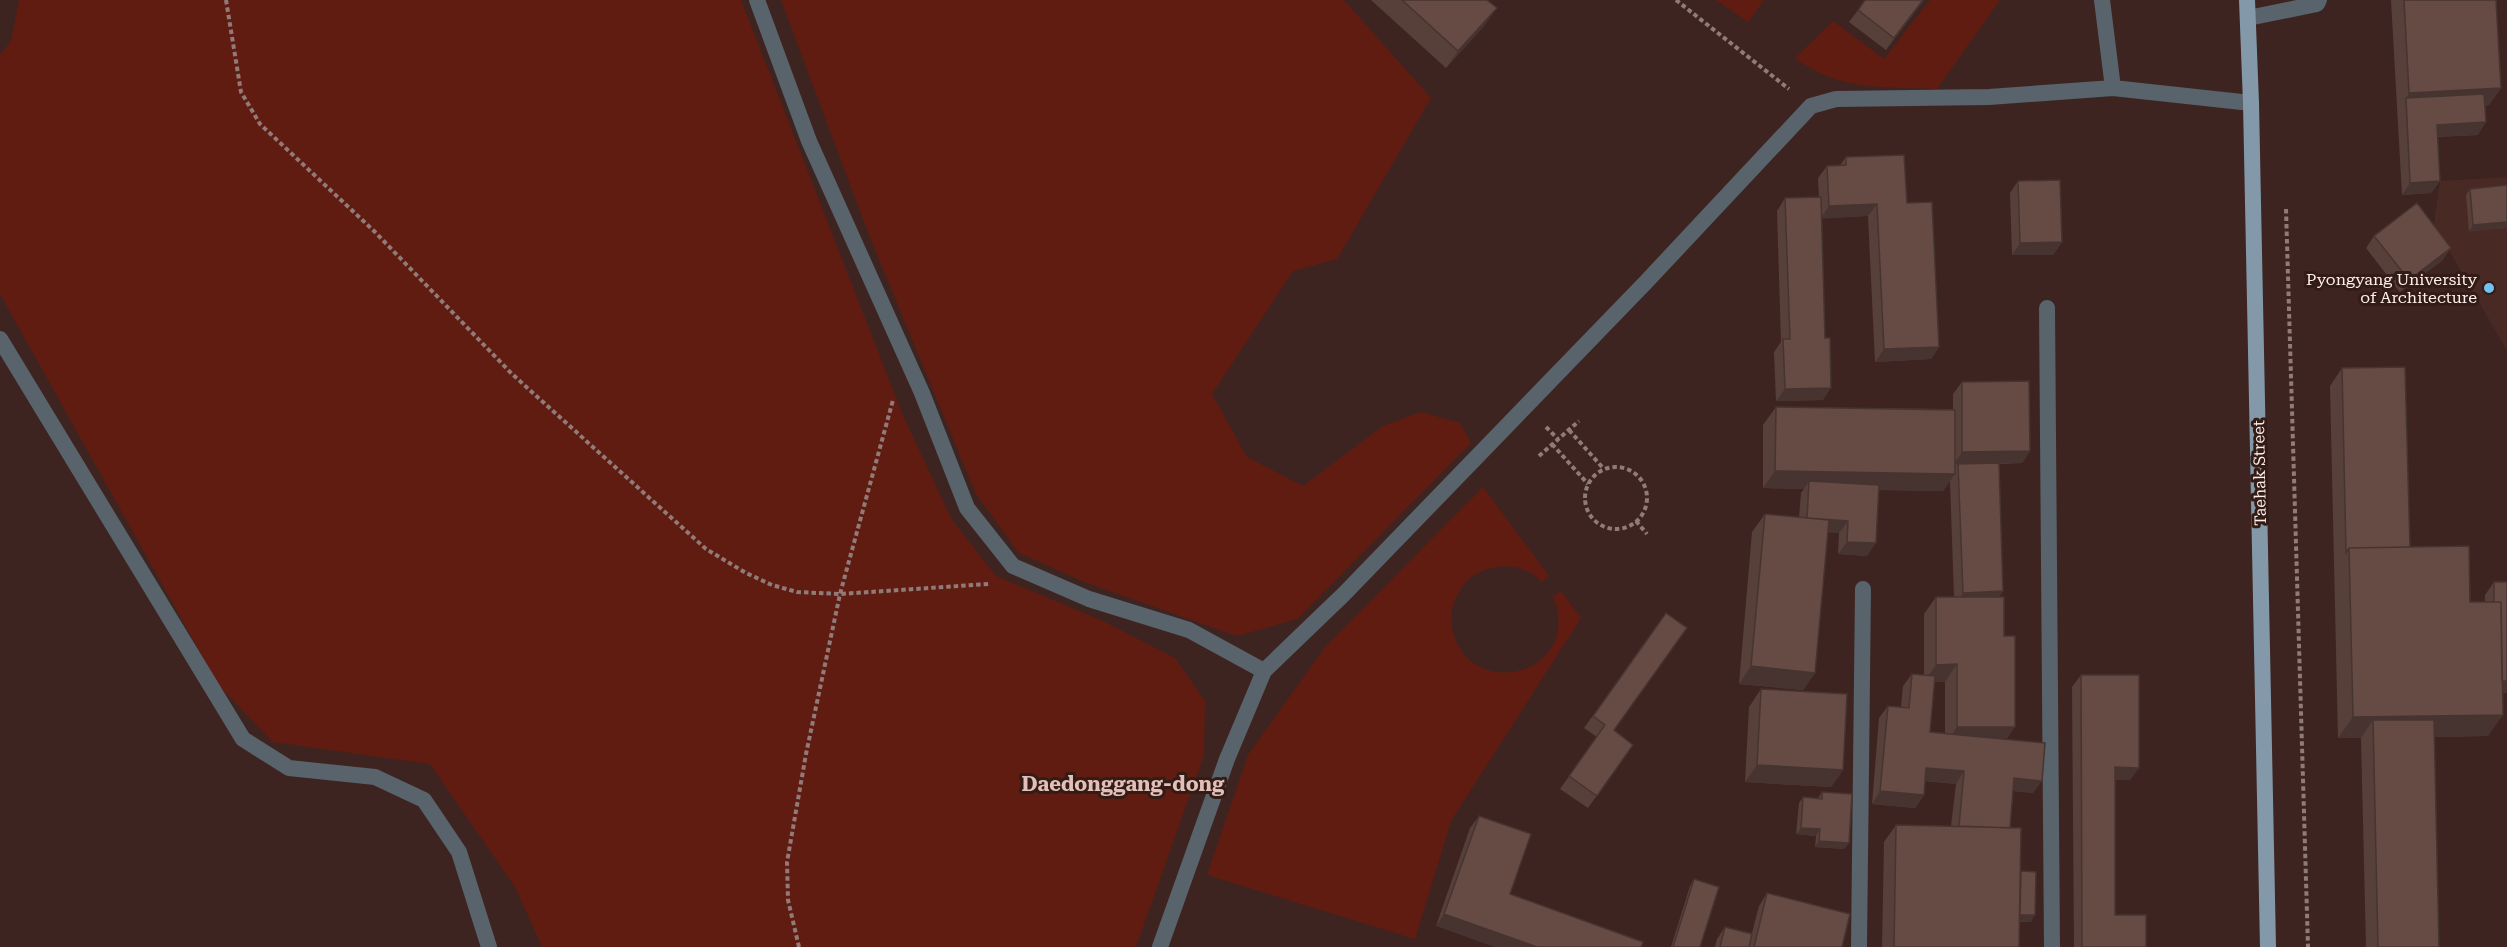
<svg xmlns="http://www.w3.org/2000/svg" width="2507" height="947" font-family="'Roboto Serif',serif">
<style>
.built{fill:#492923}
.green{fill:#611c12}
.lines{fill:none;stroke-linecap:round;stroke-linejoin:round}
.path{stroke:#907b78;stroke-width:4;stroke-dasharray:4.5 3;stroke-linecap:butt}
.service{stroke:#58636b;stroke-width:16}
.minor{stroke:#58636b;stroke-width:16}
.primary{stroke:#8399a9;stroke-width:16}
.wall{fill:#58403a;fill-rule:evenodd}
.shaded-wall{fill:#473430}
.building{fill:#664a44;stroke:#473430;stroke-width:1.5}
.poi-dot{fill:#72c1f5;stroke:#331b16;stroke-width:2}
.labels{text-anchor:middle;stroke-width:6;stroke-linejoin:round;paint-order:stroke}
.poi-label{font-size:16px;fill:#fdefec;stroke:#331b16;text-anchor:end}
.street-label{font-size:16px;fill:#fdefec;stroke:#331b16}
.quarter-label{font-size:20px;font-weight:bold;fill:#e2c0b9;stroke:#331b16}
</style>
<rect width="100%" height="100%" fill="#3d2420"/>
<path class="built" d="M2507,177V351L2434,224L2440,181Z"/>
<path class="green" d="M19,0H741L902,413L952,520L996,576L1103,621L1175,658L1205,701L1204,755L1136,947H542L515,887L430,764L273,742L219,686L0,294V55L11,41Z
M781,0H1344L1431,98L1337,259L1293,271L1212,394L1247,457L1303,486L1383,426L1421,412L1460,423L1471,443L1297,619L1237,636L1087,583L1019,553L976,494L869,235Z
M1716,0H1764L1748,22Z
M1930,0H2000L1937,89C1882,86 1840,92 1795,58L1833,21L1884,59Z
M1483,487L1549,576L1542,582C1538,578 1533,573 1527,571C1504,560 1471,569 1459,592C1452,604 1449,618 1453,632C1469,696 1566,680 1558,614C1558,609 1555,602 1553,597L1561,591L1581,618L1451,821L1415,939L1207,875L1248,755L1325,647Z"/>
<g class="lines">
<path class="path" d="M226,0L241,92L260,124L374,231L512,374L706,549L746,573L772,585L797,592L840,594L989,584
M1676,0L1789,89
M2286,209L2308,947
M1546,427L1558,439
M1569,430L1603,468
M1552,444L1588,484
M1539,456L1579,421
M1585 498a31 31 0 1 1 62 0a31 31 0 1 1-62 0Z
M1636,521L1647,534
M799,947L788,900L787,862L806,754L840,594L893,400"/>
<path class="service" d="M757,0L809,141L922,393L967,508L1013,566L1089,599L1189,630L1264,671
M2102,0L2113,88L2251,103
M0,339L243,739L289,768L375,777L424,800L459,852L489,947
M1160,947L1227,759L1264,671L1344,594L1646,282L1811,106L1836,99L1989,97L2113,88"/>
<path class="minor" d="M2248,18L2317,4L2319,0
M2047,308L2052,947
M1859,947L1863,589"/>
<path class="primary" d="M2247,0L2251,103L2268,947"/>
</g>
<path class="wall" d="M1371,0H1487L1484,26L1446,68Z
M1924,0L1886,50L1849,22L1858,10Z
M2391,0H2496L2501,88L2489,105L2485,106L2478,135L2437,137L2440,181L2431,193L2402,195Z
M1846,157L1907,203L1939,347L1931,359L1875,362L1868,216L1821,218L1823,400L1776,401L1774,352L1781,342L1777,211L1785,198L1819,197L1818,178L1827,166L1840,165Z
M2018,181L2062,242L2053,255H2012L2010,193Z
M2507,185V228L2469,231L2466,195L2470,189Z
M2374,236L2443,260L2400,292L2366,248Z
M2342,368L2410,547L2470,602H2485V595L2494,582L2503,693L2488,736L2434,737L2439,947H2366L2361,738H2338L2330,386Z
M1962,382L2030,451L2022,463L1999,464L2003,591L1999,597L2004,636L2006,739L2033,793L2013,791L2010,828L2021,871L2031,922H2020L2019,947H1882L1884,842L1896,825L1951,826L1956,784L1925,781L1924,795L1915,808L1872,804L1879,718L1888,706L1901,707L1903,686L1912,674L1924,675V614L1936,597H1954L1950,481L1943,491L1878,490L1867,556L1838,554L1839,533L1828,532L1815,673L1803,690L1739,684L1752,532L1765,514L1799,518L1801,493L1804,489L1763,488V425L1776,407L1953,409V394ZM1934,682H1945V733L1930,732Z
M1666,613L1614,731L1633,745L1588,808L1560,789L1597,737L1584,728Z
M2081,675L2130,780H2115V915L2146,947H2074L2072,687Z
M1761,689L1843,770L1831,787L1745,782L1749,707Z
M1822,792L1849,843L1844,849L1815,847L1816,836L1796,834L1799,803L1803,797L1818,798Z
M1479,816L1531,834L1436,926L1470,828Z
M1694,879L1700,947H1671L1690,886Z
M1767,893L1842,947H1715L1717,939L1725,927L1752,933L1759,906Z"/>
<path class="shaded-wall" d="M1923,0H1924L1886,50L1894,38Z
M1497,8L1484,26L1446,68L1458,51Z
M2501,88L2489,105L2406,110V98L2409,93Z
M2486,122L2478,135L2428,137L2437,125Z
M2440,181L2431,193L2402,195L2410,183Z
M1877,204L1868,216L1820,219L1829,206Z
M2507,222V228L2469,231L2473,225Z
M2062,242L2053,255H2012L2020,243Z
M2451,248L2443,260L2400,292L2409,280Z
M1939,347L1931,359L1875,362L1884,349Z
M1831,388L1823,400L1776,401L1785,389Z
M2030,451L2022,463L1954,464L1962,452Z
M1775,471L1955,474L1943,491L1809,489V481L1804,489L1763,488Z
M1807,518L1848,521L1839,533L1799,531Z
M1847,542L1876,543L1867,556L1838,554Z
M2003,591L1995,603L1954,605L1963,593Z
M1957,664L1945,682H1924L1936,665Z
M1751,666L1815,673L1803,690L1739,684Z
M2496,681H2507V693H2487Z
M2503,715L2488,736L2373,738V720L2361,738H2338L2353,717Z
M1957,727H2015L2003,745L1945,744Z
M1757,765L1843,770L1831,787L1745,782Z
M2115,767L2139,768L2130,780H2106Z
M1926,768L1964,771L1956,784L1918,780Z
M2014,778L2042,781L2033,793L2006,790Z
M1880,791L1924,795L1915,808L1872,804Z
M1801,828L1820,829L1816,836L1796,834Z
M1819,841L1849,843L1844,849L1815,847Z
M1444,914L1537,947H1494L1436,926Z
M2012,915H2035L2031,922L2008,921Z"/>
<path class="building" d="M1402,0H1487L1497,8L1458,51Z
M1865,0H1923L1894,38L1858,10Z
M2404,0H2496L2501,88L2409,93Z
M2484,94L2486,122L2437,125L2440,181L2410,183L2406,98Z
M1904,155L1907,203L1932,202L1939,347L1884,349L1877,204L1829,206L1827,166L1846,165V157Z
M2060,180L2062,242L2020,243L2018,181Z
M2507,185V222L2473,225L2470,189Z
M1821,197L1825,338H1830L1831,388L1785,389L1783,339H1790L1785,198Z
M2417,203L2451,248L2409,280L2374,236Z
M2405,367L2410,547L2349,548L2346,553L2342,368Z
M2029,381L2030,451L1962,452V382Z
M1776,407L1955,410V474L1775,471Z
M1999,463L2003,591L1963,593L1958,464Z
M1809,481L1879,485L1876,543L1847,542L1848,521L1807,518Z
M1765,514L1829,520L1815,673L1751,666Z
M2469,546L2470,602H2501L2503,715L2353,717L2349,548Z
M2494,582H2507V681H2502L2501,602H2494Z
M1936,597H2004V636H2015V727H1957V664L1936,665Z
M1666,613L1687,628L1614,730L1633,745L1597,796L1569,776L1605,725L1593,716Z
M1912,674L1935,676L1930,732L2045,743L2042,781L2014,778L2010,828L1959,826L1964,771L1926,768L1924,795L1880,791L1888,706L1909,708Z
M2081,675H2139V768L2115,767V915H2146V947H2082Z
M1761,689L1847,694L1843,770L1757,765Z
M2373,720H2434L2439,947H2378Z
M1822,792L1852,794L1849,843L1819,841L1820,829L1801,828L1803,797L1822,799Z
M1479,816L1531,834L1510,894L1643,942L1641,947H1537L1444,914Z
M1896,825L2021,828L2019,947H1894Z
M2021,871L2036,872L2035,915H2020Z
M1694,879L1719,887L1700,947H1673Z
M1767,893L1850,914L1842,947H1754Z
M1725,927L1752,934L1749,947H1720Z"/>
<circle class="poi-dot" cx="2489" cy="288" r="6"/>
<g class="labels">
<g class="poi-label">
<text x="2477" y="285">Pyongyang University<tspan x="2477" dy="18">of Architecture</tspan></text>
</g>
<g class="street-label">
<text transform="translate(2259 473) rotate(-91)" y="6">Taehak Street</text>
</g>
<g class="quarter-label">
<text x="1123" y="791">Daedonggang-dong</text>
</g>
</g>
</svg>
